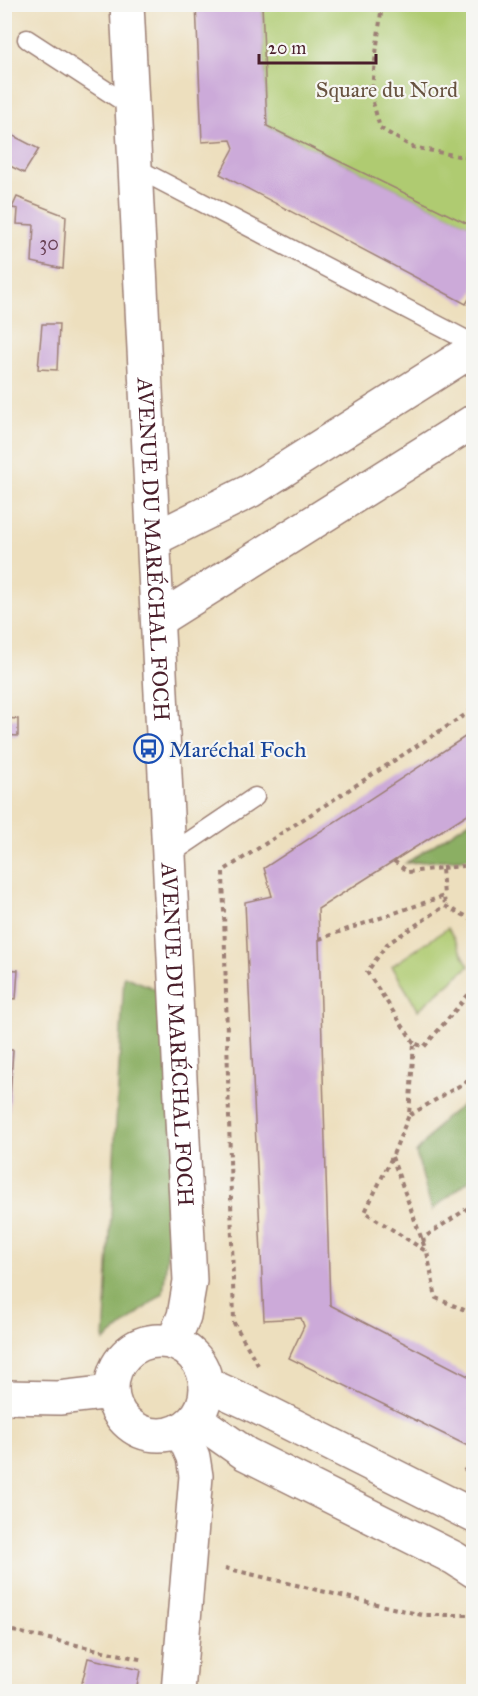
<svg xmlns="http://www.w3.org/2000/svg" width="478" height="1696" font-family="'IM FELL Great Primer',serif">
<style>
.green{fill:#afcb71;stroke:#7c754e;stroke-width:1.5}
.forest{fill:#8baf63;stroke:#6a6747;stroke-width:1.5}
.building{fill:#ccaad9}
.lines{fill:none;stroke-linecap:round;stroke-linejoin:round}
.lane-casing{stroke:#9c7f74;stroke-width:21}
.street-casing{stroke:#9c7f74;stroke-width:36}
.path{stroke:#9c7f74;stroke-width:4;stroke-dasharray:4.5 4.5;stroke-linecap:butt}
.lane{stroke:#fff;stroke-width:18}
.street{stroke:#fff;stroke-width:33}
.labels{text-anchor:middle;stroke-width:4.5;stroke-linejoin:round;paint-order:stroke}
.number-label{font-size:20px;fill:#6a4256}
.park-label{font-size:22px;fill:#685340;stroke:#f6f6f2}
.street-label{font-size:22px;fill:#4a1f2b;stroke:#f6f6f2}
.transit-label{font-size:22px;fill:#164399;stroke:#f6f6f2;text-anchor:start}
</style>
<rect width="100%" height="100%" fill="#f6f6f2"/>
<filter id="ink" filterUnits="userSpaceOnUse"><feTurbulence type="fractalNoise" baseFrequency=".0167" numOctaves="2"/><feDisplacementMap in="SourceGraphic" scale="12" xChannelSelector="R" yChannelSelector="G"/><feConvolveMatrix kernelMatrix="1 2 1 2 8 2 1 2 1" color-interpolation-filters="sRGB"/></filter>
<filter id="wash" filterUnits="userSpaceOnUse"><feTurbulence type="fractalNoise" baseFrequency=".008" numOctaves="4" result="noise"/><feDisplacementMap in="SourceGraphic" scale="24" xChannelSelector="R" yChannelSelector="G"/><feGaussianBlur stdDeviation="1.35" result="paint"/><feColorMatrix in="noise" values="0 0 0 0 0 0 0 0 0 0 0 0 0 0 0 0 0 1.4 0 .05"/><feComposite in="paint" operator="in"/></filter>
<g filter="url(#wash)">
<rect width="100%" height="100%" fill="#eddfbe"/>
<path class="green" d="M262,5H473V227L267,126Z
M448,928L469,966L418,1010L392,966Z"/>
<path class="forest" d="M473,819V858L406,863Z
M124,976L165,993L175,1181L163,1293L104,1341Z
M473,1097V1177L432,1210L416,1153L444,1119Z"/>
<g id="blocks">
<path class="building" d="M196,4H262L267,126L474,227V291L466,304L220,174L234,148L231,140L202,142Z
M4,131L39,149L24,173L4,163Z
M17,197L66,216L63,269L32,262L34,225L17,224L18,209L12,208Z
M42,324H59L57,370L38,369Z
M4,718L18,719V736L4,735Z
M474,731V810L318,909L330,1305L474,1379V1449L289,1358L304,1326L301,1318L264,1320L245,902L272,896L264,868Z
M4,969L18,970L16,999L4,998Z
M4,1050H13L6,1161H4Z
M88,1658L140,1670L136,1692H106L81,1687Z"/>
</g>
</g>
<g filter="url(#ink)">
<use href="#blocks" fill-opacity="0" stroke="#9c7f74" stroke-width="1.5"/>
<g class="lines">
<defs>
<path id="lane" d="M27,39L133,108
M136,168L474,344
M169,855L255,797"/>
<g id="street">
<path id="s1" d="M127,4L190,1281L184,1316L173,1342"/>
<path d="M154,539L250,491L474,349"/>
<path d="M158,620L474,421"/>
<circle cx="159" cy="1388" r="47"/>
<path d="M207,1384L255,1406L474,1516"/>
<path d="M4,1397L59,1398L111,1392"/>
<path d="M196,1419L246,1454L454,1558L474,1571"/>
<path d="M178,1692L196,1476L193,1457L181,1430"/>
</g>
</defs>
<use href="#lane" class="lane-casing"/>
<use href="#street" class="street-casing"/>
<path class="path" d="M382,4L371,95L380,128L412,147L474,159
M394,861L408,872L442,868L444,896
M442,868L474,865
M319,939L444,896L445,906
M474,988L424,1047L414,1043L409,1115L392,1157L365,1212L427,1252L436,1298L474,1314
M414,1043L367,972L387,944L445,906L474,920
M410,1115L474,1077
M392,1157L426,1251
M424,1242L423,1238L474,1204
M258,1365L234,1323L223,871L474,709
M464,1471L474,1461
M225,1568L422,1615H474
M4,1629L144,1660"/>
<use href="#lane" class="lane"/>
<use href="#street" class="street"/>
</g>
</g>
<defs>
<symbol id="bus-ring" viewBox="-11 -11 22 22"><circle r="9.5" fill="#f6f6f2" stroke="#1a4fb4" stroke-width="1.5"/><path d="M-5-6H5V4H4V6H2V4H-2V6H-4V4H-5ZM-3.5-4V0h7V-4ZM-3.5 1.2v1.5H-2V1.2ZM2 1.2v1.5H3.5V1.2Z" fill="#1a4fb4"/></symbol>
</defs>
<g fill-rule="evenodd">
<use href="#bus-ring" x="132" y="732" width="33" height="33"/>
</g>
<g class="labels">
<g class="number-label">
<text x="49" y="250">30</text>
</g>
<g class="park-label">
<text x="387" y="97">Square du Nord</text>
</g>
<g class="street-label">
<text dy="8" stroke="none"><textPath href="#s1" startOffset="546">AVENUE DU MARÉCHAL FOCH</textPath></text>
<text dy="8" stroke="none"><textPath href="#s1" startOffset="1032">AVENUE DU MARÉCHAL FOCH</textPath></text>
</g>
<g class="transit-label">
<text x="169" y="757">Maréchal Foch</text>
</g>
</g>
<rect width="478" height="1696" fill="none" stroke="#f6f6f2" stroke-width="24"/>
<path d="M259 54v9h117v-9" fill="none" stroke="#4a1f2b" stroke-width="3"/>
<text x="268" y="54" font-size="18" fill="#4a1f2b" stroke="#f6f6f2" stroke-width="4.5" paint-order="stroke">20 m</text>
</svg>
